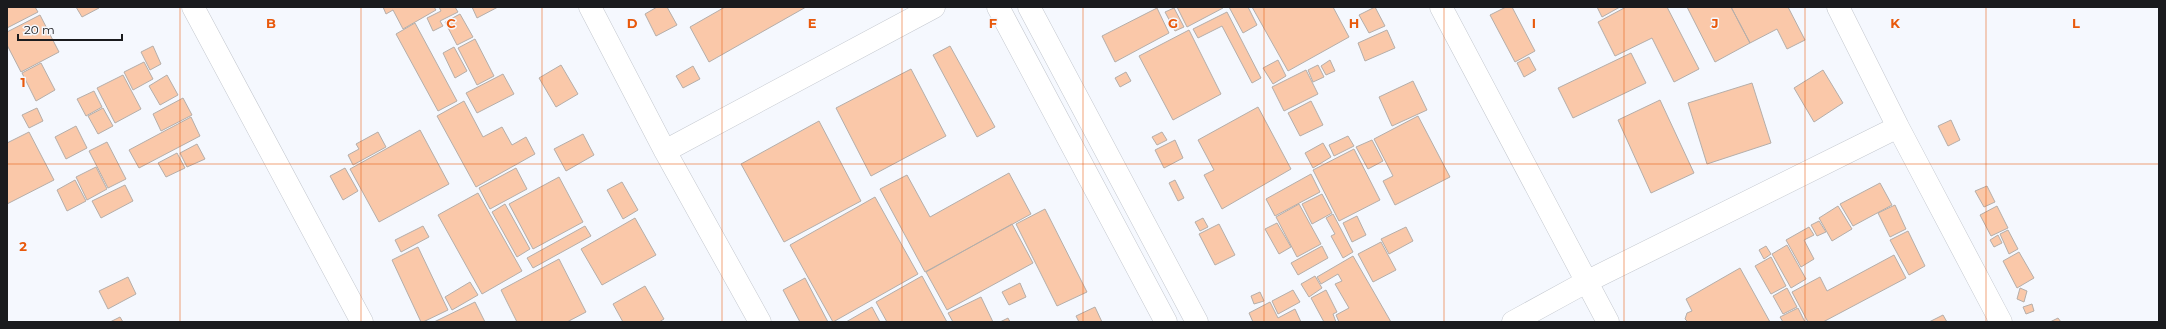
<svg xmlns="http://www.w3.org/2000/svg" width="2166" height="329" font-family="Montserrat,sans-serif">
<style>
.building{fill:#fac8a9;stroke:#b5aea9}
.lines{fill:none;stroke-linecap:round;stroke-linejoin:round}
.minor-casing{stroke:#c4c8cf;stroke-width:23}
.minor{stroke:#fff;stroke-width:22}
.grid{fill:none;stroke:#e8590c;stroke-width:1;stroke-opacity:0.55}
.grid-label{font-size:13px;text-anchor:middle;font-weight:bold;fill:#e8590c;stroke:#f5f8fe;stroke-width:3;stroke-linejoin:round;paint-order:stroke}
</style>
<rect width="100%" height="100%" fill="#f5f8fe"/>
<path class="building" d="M7,7H35L38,12L7,28Z
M76,7H99V8L82,17Z
M383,7H434L436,10L403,29L393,10L386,14Z
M439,7H455L458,12L440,21L443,26L433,31L427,18L441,11Z
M472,7H498L477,18Z
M657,7H667L677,25L656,36L645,14Z
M725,7H806L709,62L690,27Z
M1177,7H1223V8L1187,27Z
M1229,7H1248L1257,25L1243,33Z
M1252,7H1333L1349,37L1288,71Z
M1375,7L1385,26L1369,33L1359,15Z
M1506,7H1512L1535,51L1515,62L1490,15Z
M1597,7H1620L1602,17Z
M1626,7H1667L1699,69L1674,82L1652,38L1615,56L1598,22Z
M1687,7H1731L1750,43L1715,62Z
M1731,7H1788L1805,40L1787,49L1777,29L1750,43Z
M1157,8L1169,33L1115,62L1102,36Z
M1174,8L1184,27L1175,31L1165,12Z
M1227,12L1261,78L1252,83L1222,26L1198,38L1193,29Z
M460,14L473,37L457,45L445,22Z
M40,15L59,52L21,72L7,45V32Z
M415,23L457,101L438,111L396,34Z
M1189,30L1221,94L1173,120L1139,56Z
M1387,30L1395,48L1365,61L1358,43Z
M475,39L494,76L477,85L458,48Z
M153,46L161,64L150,70L141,52Z
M950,46L995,127L977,137L933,55Z
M454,47L467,71L455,78L443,53Z
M1631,53L1646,83L1573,118L1558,88Z
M1529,57L1536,70L1524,77L1517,63Z
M1278,60L1286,76L1273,84L1263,68Z
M1330,60L1335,71L1326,75L1321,66Z
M144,62L153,79L133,90L124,72Z
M41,63L55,90L36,101L22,73Z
M561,65L578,94L556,107L539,78Z
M1318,65L1324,77L1313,82L1308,70Z
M693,66L700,79L683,88L676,76Z
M911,69L946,136L871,176L836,108Z
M1306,70L1318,94L1284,111L1272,87Z
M1823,70L1843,103L1814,122L1794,88Z
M1126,72L1131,81L1120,87L1115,78Z
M503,74L514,94L477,113L466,93Z
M123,75L141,109L115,123L97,88Z
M167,75L178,95L160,105L149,86Z
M1413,81L1427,110L1392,126L1379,97Z
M1752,83L1771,143L1707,164L1688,103Z
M94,91L102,107L86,116L77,99Z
M183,98L192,115L161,131L153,114Z
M1660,100L1694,173L1651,193L1618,120Z
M464,101L483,137L502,127L512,145L526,137L535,154L476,187L437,116Z
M1311,101L1323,125L1300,136L1288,113Z
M1258,107L1291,169L1222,209L1204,175L1214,170L1198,140Z
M37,108L43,121L29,128L22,115Z
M103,108L113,126L98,134L88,116Z
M1418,116L1450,177L1395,205L1383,181L1393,176L1374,139Z
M191,117L200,136L139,168L129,150Z
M1951,120L1960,140L1948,146L1938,126Z
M819,121L861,201L784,242L741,164Z
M76,126L87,148L66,159L55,137Z
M420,130L449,184L379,222L350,169Z
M29,132L54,180L7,204V143Z
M378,132L386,147L353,165L348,155L359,149L356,144Z
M1162,132L1167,140L1157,145L1152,137Z
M583,134L594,155L566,171L554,149Z
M1348,136L1354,146L1334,156L1329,145Z
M1175,140L1183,158L1164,168L1155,150Z
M1372,140L1383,161L1368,169L1356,147Z
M107,142L126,179L108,188L89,151Z
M1323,143L1331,157L1313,168L1305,153Z
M197,144L205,159L187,167L180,153Z
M1354,149L1380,200L1339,221L1313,170Z
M177,153L185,168L166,177L158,163Z
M96,167L107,189L87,200L76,177Z
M345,168L358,191L343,200L330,176Z
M516,168L527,189L490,209L479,188Z
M1009,173L1031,214L925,272L880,189L907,175L930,217Z
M1311,174L1320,192L1275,216L1266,199Z
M559,177L583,222L533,249L509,204Z
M75,180L86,201L67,211L57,190Z
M1175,180L1184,198L1178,201L1169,183Z
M622,182L638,210L623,219L607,190Z
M1880,183L1892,205L1853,226L1840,204Z
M125,185L133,201L101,218L92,201Z
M1987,186L1995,202L1984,207L1975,191Z
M478,193L522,271L482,294L438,215Z
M1322,194L1332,213L1312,224L1302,204Z
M875,197L918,274L833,322L790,245Z
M505,204L530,249L517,257L492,212Z
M1299,204L1321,244L1297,257L1276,217Z
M1895,205L1906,229L1890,237L1878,213Z
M1838,206L1852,229L1832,241L1819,218Z
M1997,206L2008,228L1991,236L1980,215Z
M1045,209L1087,292L1057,306L1016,224Z
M1333,214L1353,252L1343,258L1331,236L1335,234L1326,218Z
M1357,216L1366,235L1352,242L1343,223Z
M635,218L656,255L602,285L581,249Z
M1203,218L1208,227L1200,231L1195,222Z
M1819,221L1826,232L1817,236L1811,225Z
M1277,223L1291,247L1279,254L1265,229Z
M1012,224L1033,263L947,310L926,272Z
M1219,224L1235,255L1215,265L1199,234Z
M423,226L429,237L401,252L395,240Z
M585,226L591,236L533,268L527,258Z
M1406,227L1413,241L1389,254L1381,239Z
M1809,227L1814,235L1804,240L1814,259L1801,267L1786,240Z
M2008,230L2018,249L2009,254L2000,234Z
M1908,231L1925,266L1909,275L1890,240Z
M1998,235L2002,243L1994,247L1990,240Z
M1381,242L1396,270L1373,282L1358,254Z
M1787,245L1806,279L1791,288L1772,254Z
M1322,246L1328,258L1298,275L1291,263Z
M1766,246L1771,254L1764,259L1759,250Z
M418,247L448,310L423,322H421L392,260Z
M2019,252L2034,278L2017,288L2003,261Z
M1894,255L1906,278L1823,322H1808L1792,292L1820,277L1827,291Z
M1353,256L1391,322H1339L1336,315L1349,308L1335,284L1342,281L1338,274L1321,284L1317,277Z
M1771,257L1786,286L1771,294L1755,266Z
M559,259L586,312L567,322H517L501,290Z
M1740,268L1770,322H1688L1685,319L1687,313L1692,311L1686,299Z
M922,276L947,322H887L876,302Z
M1315,276L1322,288L1309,297L1301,284Z
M128,277L136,294L108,309L99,291Z
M805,278L828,322H800L783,290Z
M470,282L478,295L452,310L445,297Z
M1020,283L1026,297L1009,305L1002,292Z
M645,286L664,319L659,322H623L613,304Z
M1787,288L1797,307L1783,314L1773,296Z
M2020,288L2027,291L2024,302L2017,299Z
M1293,290L1300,302L1278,314L1272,301Z
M1326,290L1337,312L1333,314L1336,322H1324L1311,298Z
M1260,292L1264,301L1254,304L1251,296Z
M981,297L993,322H953L948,313Z
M475,302L485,322H434Z
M1270,302L1278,318L1295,309L1301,322H1253L1249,313Z
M2032,304L2034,311L2026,314L2023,307Z
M872,307L880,322H846Z
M1095,307L1102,322H1079L1076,316Z
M1798,308L1805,322H1783L1780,317Z
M1943,315L1947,322H1929Z
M120,317L123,322H110Z
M1008,318L1010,322H1000Z
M2058,318L2061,322H2050Z"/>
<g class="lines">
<defs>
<path id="minor" d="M193,7L362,322
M590,7L665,151L760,322
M998,7L1166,322
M1029,7L1197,322
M1441,7L1608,322
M1838,7L1898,127L2001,322
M665,151L934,7
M1513,322L1586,282L1898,127"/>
</defs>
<use href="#minor" class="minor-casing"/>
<use href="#minor" class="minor"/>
</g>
<path class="grid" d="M180,7V322M361,7V322M542,7V322M722,7V322M902,7V322M1083,7V322M1264,7V322M1444,7V322M1624,7V322M1805,7V322M1986,7V322M7,164H2159"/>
<g class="grid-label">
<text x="271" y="28">B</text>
<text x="451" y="28">C</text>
<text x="632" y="28">D</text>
<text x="812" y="28">E</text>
<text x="993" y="28">F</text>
<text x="1173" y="28">G</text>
<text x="1354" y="28">H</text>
<text x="1534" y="28">I</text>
<text x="1715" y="28">J</text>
<text x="1895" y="28">K</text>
<text x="2076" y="28">L</text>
<text x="23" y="87">1</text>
<text x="23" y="251">2</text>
</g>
<rect width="2166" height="329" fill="none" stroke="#1a1b1e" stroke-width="16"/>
<path d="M18 34v6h104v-6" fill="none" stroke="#1a1b1e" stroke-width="2"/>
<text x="24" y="34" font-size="12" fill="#1a1b1e" stroke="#f5f8fe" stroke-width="3" paint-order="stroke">20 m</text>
</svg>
